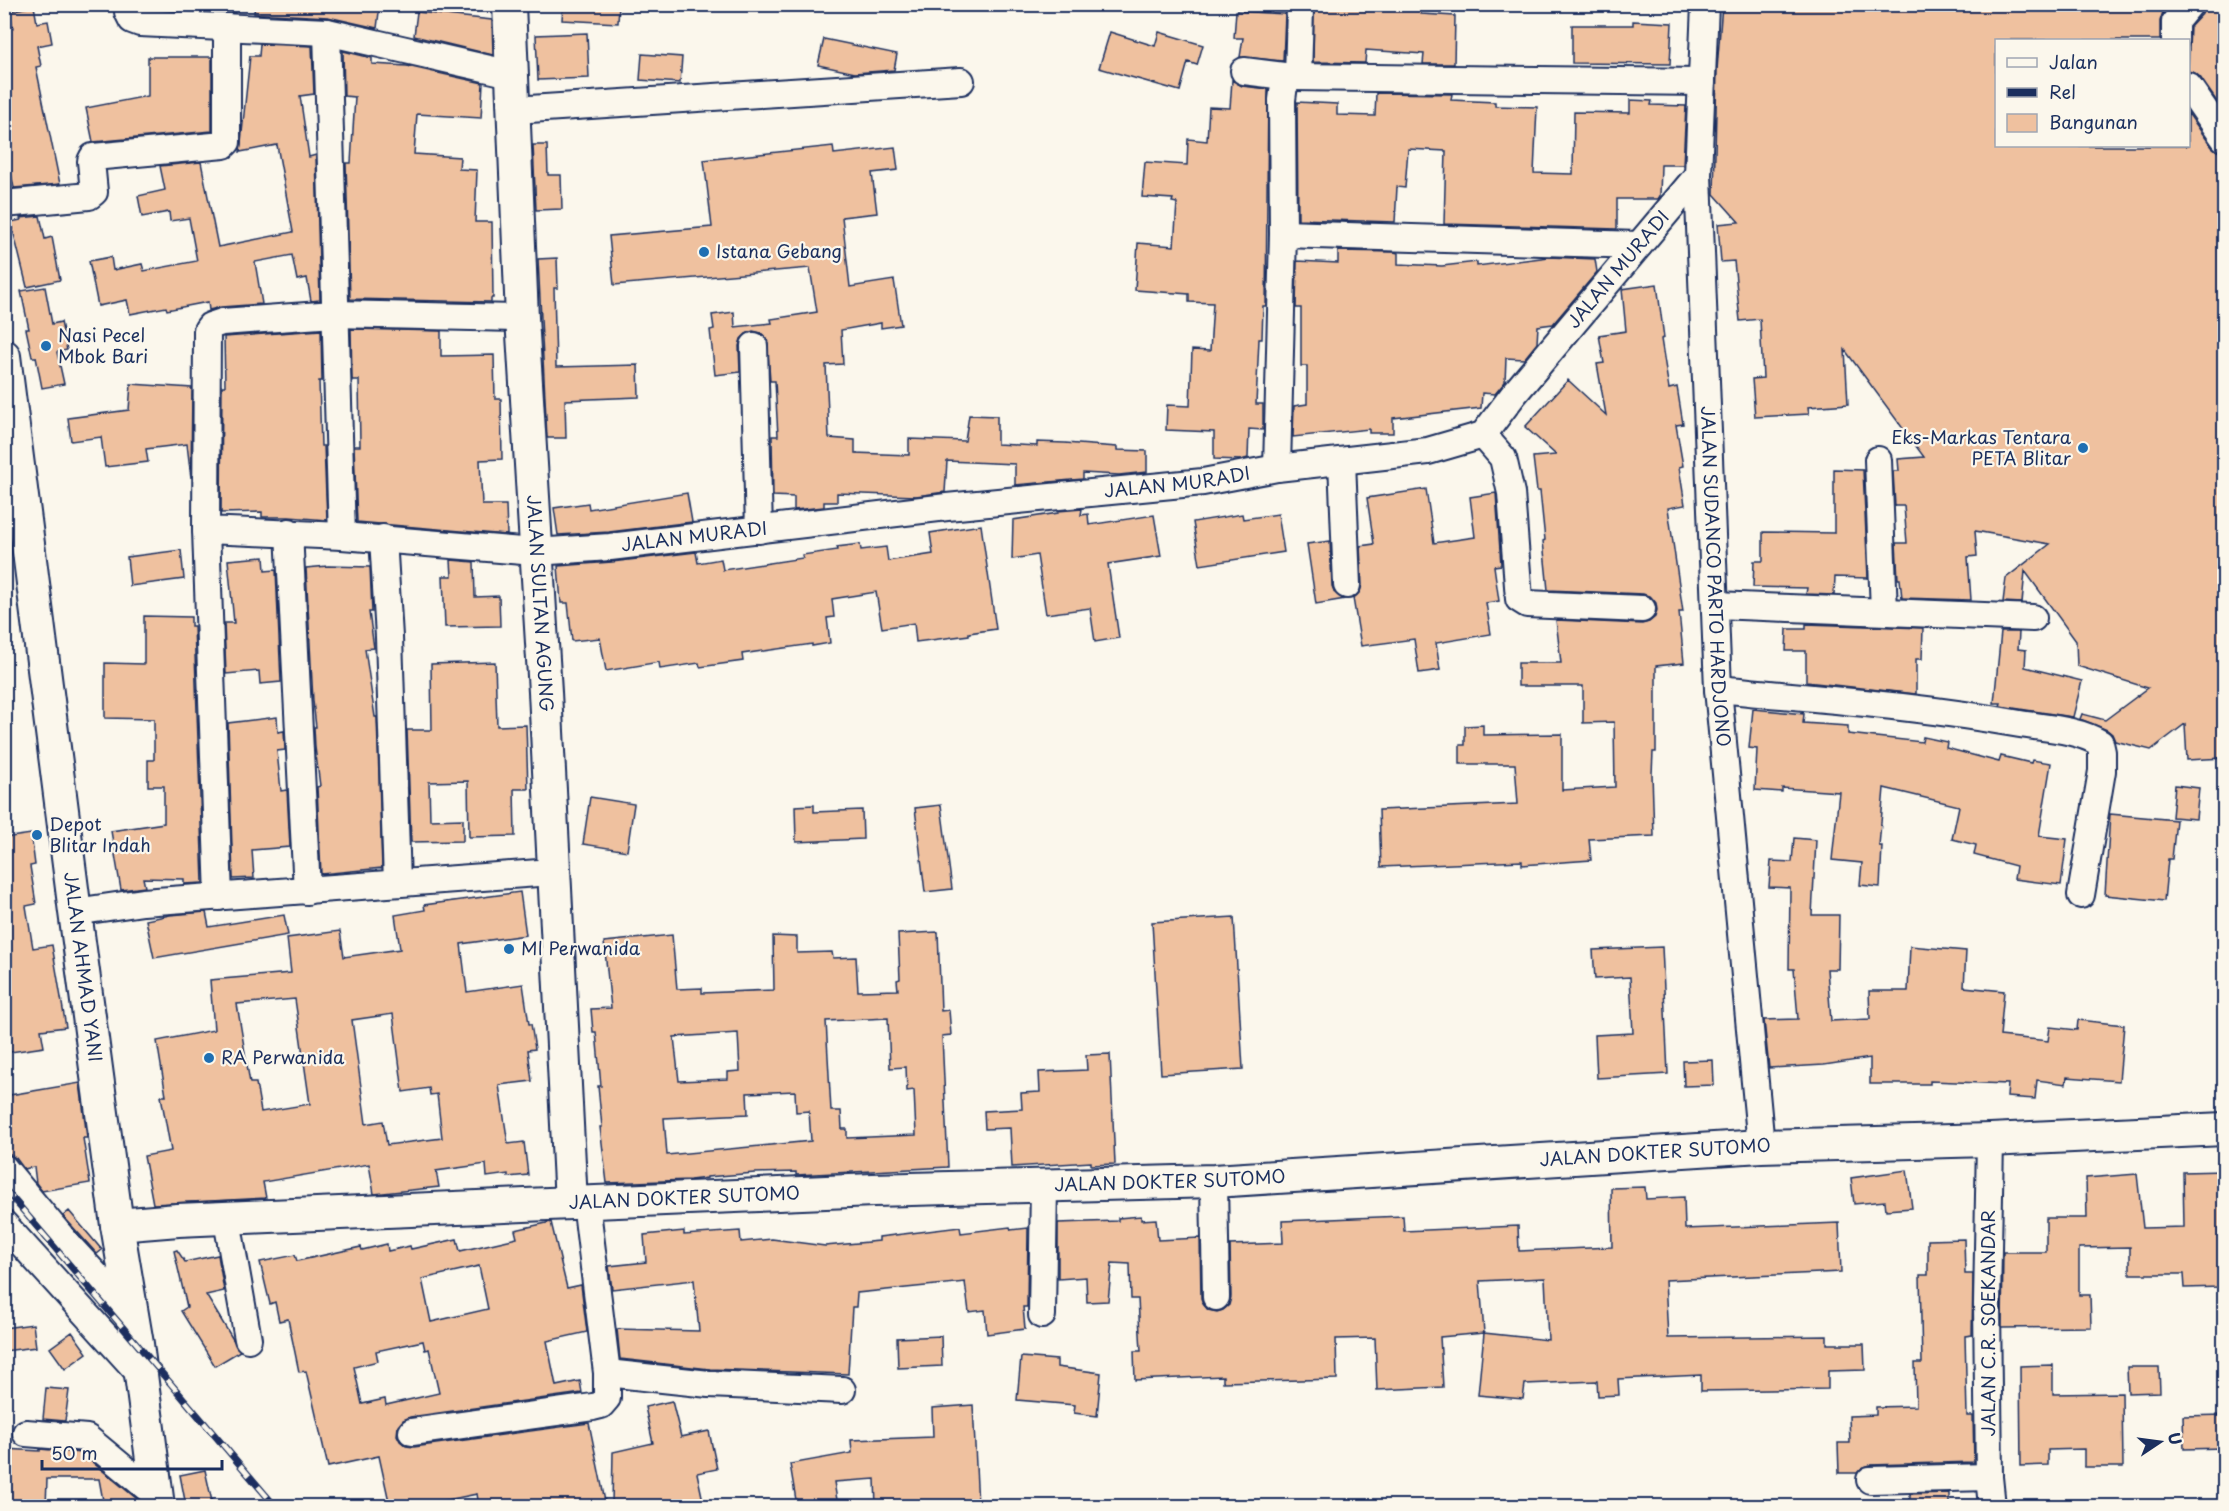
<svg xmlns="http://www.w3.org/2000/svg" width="2229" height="1511" font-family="'Playpen Sans',sans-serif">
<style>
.building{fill:#efc19f;stroke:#1b2f5e;stroke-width:1.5;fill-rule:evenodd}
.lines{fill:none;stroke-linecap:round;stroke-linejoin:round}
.minor-casing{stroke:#1b2f5e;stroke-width:30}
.major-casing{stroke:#1b2f5e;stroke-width:36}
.minor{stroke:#fbf7ec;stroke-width:26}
.major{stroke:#fbf7ec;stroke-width:32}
.rail-casing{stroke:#1b2f5e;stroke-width:7}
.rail{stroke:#fbf7ec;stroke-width:4.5;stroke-dasharray:14;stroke-linecap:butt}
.poi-dot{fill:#1f6fb2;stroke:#fbf7ec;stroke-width:2}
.labels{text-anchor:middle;stroke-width:4.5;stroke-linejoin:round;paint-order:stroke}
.poi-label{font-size:18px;fill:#1b2f5e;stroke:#fbf7ec;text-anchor:start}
.street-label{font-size:18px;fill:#1b2f5e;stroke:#fbf7ec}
</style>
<rect width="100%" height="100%" fill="#fbf7ec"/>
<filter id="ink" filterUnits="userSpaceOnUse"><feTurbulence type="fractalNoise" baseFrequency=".0167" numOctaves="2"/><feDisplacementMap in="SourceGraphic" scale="12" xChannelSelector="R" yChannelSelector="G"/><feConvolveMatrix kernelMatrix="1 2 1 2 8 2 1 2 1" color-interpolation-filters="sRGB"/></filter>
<g filter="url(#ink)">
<path class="building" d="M144,4H234L235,13L144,8Z
M255,4H380L377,28L328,17L254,13Z
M563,4H619L618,23L562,20Z
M1314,4H1422L1421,14L1455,16L1454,64H1423L1424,54L1366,50L1365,63L1313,62Z
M1722,4H2170L2163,12L2160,21V40H1996V146H2188V113L2212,147L2217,151L2224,153V758L2187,760L2185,724L2151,750L2115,741L2112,734L2107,730L2080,719L2082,714L2105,720L2148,688L2077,666L2076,641L2025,571L2022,603L2003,602L2006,578L2050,544L1975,531L1977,556L1968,557L1971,600L1902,598L1900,579H1898L1896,543H1907L1904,506H1895L1893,471H1899L1898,459L1924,457L1845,350L1848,404L1808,407L1809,414L1755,417L1752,379L1763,378L1760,319L1740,321L1734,261L1721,262L1718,224L1739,222L1714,194L1717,70Z
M2205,4H2224V112L2200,77L2195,73L2188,71L2190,27L2202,14Z
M34,6L37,23L48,21L52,43L37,46L41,66L36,67L60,184L14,188L4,140V136L12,134L4,96V30L13,28L10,11Z
M1236,11L1285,14L1283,61L1240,57L1243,38H1234Z
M417,12L492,20L493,55L414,36Z
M1633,21L1672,23L1670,64L1572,63V25H1633Z
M1110,32L1155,46L1159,32L1203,45L1197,65L1188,62L1180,91L1099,68Z
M587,33L589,78L538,80L536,35Z
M824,39L897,54L894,70L855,73L818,65Z
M260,44L312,46L314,94L300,96L309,157L316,155L320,300L311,301L307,278L297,280L292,255L255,262L262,304L221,307L209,310L208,302L167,310L166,307L130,314L127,300L98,306L89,261L111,257L113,270L142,264L144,271L197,261L189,218L170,221L169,212L142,217L138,196L165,190L160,166L201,162L218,247L293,232L277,145L240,152L250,56H259Z
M343,51L372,58V64L407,66L483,83L481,118L417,114L414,154L460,157L459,169L477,170L475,222H492L493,298H491V302L350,299L346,163H351L355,97L344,96Z
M642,54L682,57L680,83L640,80Z
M148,57H212V131L93,142L86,108L148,96Z
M1232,80L1242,86L1268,89L1266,306H1263L1262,339H1259L1256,404H1263V430L1249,429L1248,458L1241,460L1214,459V432L1166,430L1167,405L1190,406L1192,350L1210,351L1213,303L1189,302V294L1135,290L1138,243L1174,246L1177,203L1172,202L1173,199L1142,197L1145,162L1187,165L1188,139L1207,141L1209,107L1230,108Z
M1376,93L1452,94L1451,100L1495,102V106L1537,107L1534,173L1573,174L1574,112L1630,113V100L1652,101L1651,105L1686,106L1683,165H1661L1660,196L1658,199H1617V229L1444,224L1446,151L1408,149L1405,188L1397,187L1395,222L1298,219L1297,102L1337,104V115L1375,116Z
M533,145H547L548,175H561L562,209L536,210Z
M833,146L834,154L895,147L898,170L872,173L877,213L842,217L850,287L894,280L901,325L881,328V323L841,330L843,364L826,365L829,438L855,440V453L909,455V439L965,441L969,415L997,416V444L1037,446V442L1065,443L1117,447V450L1147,451V472L1119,475L1083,473V479L1015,485V464L947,461L945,492L916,496L837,493V502H824V507L794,510V497L773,496L772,436H778L775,381H770L767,339L761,333L753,331L746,334L741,339L739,346L740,372L715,375L710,330L714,329L712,315L734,312L735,327L772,323L771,319L817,312L810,268L614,285L609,236L712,227L704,160Z
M40,216L45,239L52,237L60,280L27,287L11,222L21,220L20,218Z
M1338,251L1394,252L1398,253V264L1442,266L1477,262V266L1549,257L1595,259L1597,272L1553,324L1538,326L1537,343L1524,359L1506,358L1505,382L1495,394L1482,393L1481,408L1393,418V433H1369V429L1293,437L1294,406L1307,404V366H1301V308H1296L1297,261L1338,263Z
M557,258L558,288H554L556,367L638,365L639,397L565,400L566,438H547L538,259Z
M1657,284L1664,338L1661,339L1669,389L1677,387L1683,424L1676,425L1683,466L1679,467L1685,505L1668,508L1683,612H1679L1684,663L1656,666V752H1653L1652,774L1654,836L1589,839L1591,860L1522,865V861L1381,867L1379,810L1518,804L1515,764H1460V745H1465V726L1483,725V735L1562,734V790L1615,787L1614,722L1583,723V686H1518V663H1561L1556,620L1642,624L1649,622L1655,617L1657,610L1656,603L1651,597L1643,594L1548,590L1543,541L1545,540L1540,491H1537L1533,457L1556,455L1525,427L1568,380L1606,415L1597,364L1604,363L1599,335L1626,331L1622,289Z
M45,287L52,324L61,322L67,350L57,352L64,384L42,388L36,357H32L26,329H29L21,291Z
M351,329L441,331V356L494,355L495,399H501L502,459L480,460L482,505H506L507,535L357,522L354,446H360L359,380H352Z
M321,330L322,381H319L321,446H324L327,520L289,517H262V512L221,513L222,386H225L224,337Z
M131,384L192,388L191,478L187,444L146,449L148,462L105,467L101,437L71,441L68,418L129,410Z
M1834,469L1863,470L1868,578L1835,577L1834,595L1806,594L1807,588L1753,587L1754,561H1763V532L1834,533Z
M1426,489L1434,543L1475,537L1470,497L1496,493L1501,565L1494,566L1499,601L1486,603L1491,634L1436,643L1440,670L1419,673L1414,639L1361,646L1353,598L1360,592L1362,585L1360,546L1374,544L1367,498Z
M687,493L692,522L609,532L558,535L554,508L588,503L589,509Z
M1082,509L1081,515L1088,514L1089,525L1154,515L1161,556L1108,564L1119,638L1095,642L1090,608L1046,614L1037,555L1012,559L1013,520L1058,513V511Z
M1242,514L1243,519L1278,514L1284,552L1200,565L1193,522Z
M981,525L996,629L969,633V635L916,642L914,623L882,628L876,592L832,599L834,617L827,618L830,643L812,646V644L742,654L743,661L700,667L699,663L660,669L659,662L606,671L600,638L572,641L568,603H561L558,566L612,562L696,552L698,563L721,559L723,570L803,558L802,555L838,550L837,547L860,544L861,550L886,547L888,561L933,554L930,533Z
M1330,541L1332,586L1335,593L1345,599L1316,604L1307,544Z
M181,550L184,579L130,586L127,557Z
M264,557L265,571L276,570L281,682L260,684L259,671L226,674L224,623H234L228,560Z
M451,560L474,562L475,597L499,596L500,626L445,627L443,576H452Z
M328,566L370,567L372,612H369L374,648L365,649L375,717H377L382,868L321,874L317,787L320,786L315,747L314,727H316L313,701L306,568Z
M144,616L191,617V626H194L203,883L184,884V879L143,878L145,887L121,890L111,831L164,823V786H148V760H154V719L105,718V663L144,664Z
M1806,624L1923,628L1922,659H1916V694L1806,682V651H1786L1787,629H1806Z
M2001,632H2019L2018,649L2026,650L2025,667L2082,681L2073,717L2000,706L2001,703H1994Z
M495,662L497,726L526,725L528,789H514L515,836L469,837L468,781L429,782L430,820L463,819V841L411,842L407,730H432L431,664Z
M1753,709L1804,714L1803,723L1848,726V734L1922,742L1923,737L1947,742L1946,748L1999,762L2001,756L2031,763L2032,760L2051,763L2039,836L2067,839L2061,885L2014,879L2016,866L1974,855L1976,845L1952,839L1959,806L1884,788L1879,846H1882L1880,887L1860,885L1862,863L1832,860L1839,792L1782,788V792L1755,790L1757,749L1749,748Z
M277,717L278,732L284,731L285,750L277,751L281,791L287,790L290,847L252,850L254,878L233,879L228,723Z
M2175,785L2199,788L2196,819L2172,817Z
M590,797L634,804L627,851L583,844Z
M814,805V812L862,810L863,839L796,842L795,806Z
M941,805L952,889L925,892L915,808Z
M2110,814L2176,820L2172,859H2168L2164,901L2105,895Z
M31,834L35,865L30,866L36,904L26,906L33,948L52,945L66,1027L41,1030L44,1047L4,1053V838Z
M1794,838L1816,840L1812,915H1839L1838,969H1827L1831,1021L1870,1019L1869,991H1908L1910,946L1966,951L1964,987L2004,991L2000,1036L2048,1041L2050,1027L2077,1030L2078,1020L2124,1025L2119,1081L2067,1077L2066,1084L2037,1080L2035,1099L2007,1097L2008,1084L1930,1081V1084H1870V1058L1824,1065L1769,1068L1764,1020L1798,1019L1794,969H1789L1790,888L1769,887L1771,861L1792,862Z
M520,892L526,935L461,944L467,992L523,984L529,1024H531L535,1049L528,1050L532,1081L499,1085L508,1144L524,1142L528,1175L508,1177V1174L487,1177L486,1164L436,1171L439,1187L374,1194L369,1164L263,1182L266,1198L153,1204L144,1156L171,1151L161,1096H166L157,1041L214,1030L210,980L291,973L287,938L340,931L344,957L400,949L395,915L425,910L424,905ZM295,999L310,1104L261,1112L256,1083H250L237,1004ZM393,1014L403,1092L429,1088L430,1095L437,1094L442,1138L387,1145L383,1121L366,1124L352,1020Z
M206,912L209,927L284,915L288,935L154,958L146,920L170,915Z
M1234,917L1243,1069L1161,1074L1152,922Z
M938,932L941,1011L949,1010L951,1035L942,1036L948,1167L796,1175V1172L755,1173L707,1177V1178L690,1180L607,1183L600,1127H602L598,1086H601L596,1032H593L591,1009L611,1008L604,942L672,935L677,989L702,988V993L774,990L773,936L797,937V953L832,952L833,958L856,957L858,991L898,990L897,980L900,979L898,934ZM888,1018L890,1068L906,1067L907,1091L914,1090L916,1135L847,1138V1129H842L841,1111H831L826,1021ZM738,1033L740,1071L728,1072V1079L679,1081L674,1037ZM795,1091L796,1112L809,1111L811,1141L667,1155L664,1118L748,1114L747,1093Z
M1662,947L1668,1074L1597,1078L1595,1035L1633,1033L1630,977L1595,979L1593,950Z
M1110,1054L1115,1164L1091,1165V1162L1012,1167L1010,1128L985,1129L984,1111L1022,1109L1021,1093L1040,1092L1039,1072L1087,1070L1086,1055Z
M1713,1060L1714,1085L1684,1086L1683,1061Z
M80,1083L87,1138H83L90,1183L42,1191L36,1183L34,1167L24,1169L16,1158L8,1154L4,1129V1096Z
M1907,1170L1912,1208L1886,1210L1885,1201L1854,1204L1851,1178Z
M2224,1171V1228L2219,1229L2220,1287L2185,1288L2184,1274H2130V1247L2079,1248V1295H2090L2091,1327L2002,1328L2003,1252H2046V1218H2087L2086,1178L2137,1174L2143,1228L2184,1227L2183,1172Z
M1645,1187L1646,1199L1684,1197L1685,1229L1839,1223L1841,1272L1665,1280L1668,1338L1827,1336V1344H1864L1865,1370L1828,1371V1389L1701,1391V1375L1618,1379L1619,1395L1598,1396L1597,1381L1525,1384L1523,1399L1478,1395L1484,1333L1440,1337L1443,1387L1377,1390L1375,1338L1336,1339L1337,1379L1223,1382V1376L1135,1380L1134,1351H1141L1138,1299H1131L1130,1264L1112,1263L1108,1301L1087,1302L1086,1277L1058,1279V1223L1118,1221V1218L1141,1216V1220L1156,1219L1158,1240L1200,1238L1201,1298L1203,1304L1208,1310L1217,1312L1223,1310L1229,1305L1231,1297L1230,1245L1283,1243L1282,1221L1403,1216L1404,1231L1518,1226L1519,1251L1612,1247L1611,1188ZM1545,1278L1548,1340L1484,1333L1480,1281Z
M69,1211L102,1250L97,1254L63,1216Z
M551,1222L567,1288L581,1285L587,1332L547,1341L556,1386L580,1381L582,1393L410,1417L403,1420L398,1426L397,1435L400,1441L406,1446L414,1447L589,1423L606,1506H479L477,1494L418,1506H390L379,1456L328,1467L306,1371L299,1372L288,1319L279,1321L275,1302L270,1304L260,1262L295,1255L297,1261L361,1247L362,1250L387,1244L388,1251L410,1246L411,1249L457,1239L460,1251L517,1238L515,1230ZM479,1266L488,1309L431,1322L422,1279ZM423,1341L425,1350L429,1349L439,1393L386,1405L385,1399L362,1404L354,1367L378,1361L376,1351Z
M960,1227L961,1233L1010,1227L1011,1230L1028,1228L1027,1307H1023L1025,1329L987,1334L985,1310L969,1312L965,1282L857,1293L856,1307H852L848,1374L710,1369L620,1359L617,1329L699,1331L694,1280L612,1289L609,1266L646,1262L644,1235L684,1231V1235L740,1231L741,1242L772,1239L825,1246L879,1241V1237Z
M1964,1239L1965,1274H1973L1972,1335L1965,1336L1967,1416H1973L1974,1462L1870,1465L1862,1468L1857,1473H1839L1838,1443H1850L1849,1416L1876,1415V1407L1916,1406L1915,1363H1922L1920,1275H1928V1240Z
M177,1250L185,1262L218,1255L224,1291L206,1295L240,1351L215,1366L181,1311L187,1307L174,1251Z
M33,1324L36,1347L4,1351V1328Z
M72,1332L87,1353L65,1369L50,1348Z
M941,1336L942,1366L898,1368L897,1338Z
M1021,1357L1057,1360V1367L1101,1373L1097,1416L1074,1413L1075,1405L1017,1400Z
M2053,1365V1394L2122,1393L2123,1467H2084V1449L2048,1450V1465L2021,1466L2020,1366Z
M2127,1367H2159L2160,1392L2128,1393Z
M46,1388L69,1390L65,1421L43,1419Z
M672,1401L681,1437L709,1431L717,1469L697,1473L703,1501L697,1503V1506H612L613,1452L653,1443L645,1407Z
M973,1405L978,1506H876L875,1479L834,1482L838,1506H797L790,1464L852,1453L851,1440L933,1437L932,1408Z
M2224,1415V1448L2184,1449L2183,1416Z
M4,1449L40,1451V1449L81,1453L137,1499V1504L104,1506L99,1479H47L46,1506H7L8,1486H4Z
M205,1470L213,1506H186L180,1475Z
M1949,1493V1506H1910V1494Z"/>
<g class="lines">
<defs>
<g id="minor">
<path d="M129,4L128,12L132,20L140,23L327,32L511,74"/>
<path id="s1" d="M1705,4L1698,175L1718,689L1761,1146"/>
<path id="s2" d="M327,32L342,536L535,552L610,547L947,507L1203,482L1277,468L1428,451L1483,435L1514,394L1698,175"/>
<path d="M2175,40V22L2190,4"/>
<path d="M1244,71L1292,77L1702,82"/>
<path d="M1298,77L1300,8"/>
<path d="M2188,86L2224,138"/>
<path d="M514,110L961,81"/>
<path d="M4,204L89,196L94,192L91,161L93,157L224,145L227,142V27"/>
<path d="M1283,234L1639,245"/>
<path d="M754,346L759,530"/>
<path d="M1483,435L1503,458L1511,493L1519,599L1527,604L1642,609"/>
<path d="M1878,460L1884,611"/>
<path d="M1342,461L1347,585"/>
<path d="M1277,468L1283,234L1282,100L1284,85L1292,77"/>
<path d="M206,530L219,897"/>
<path d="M289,532L307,891"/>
<path d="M342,536L206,530L207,330L210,326L222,322L334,314L522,318"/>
<path d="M383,538L389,637L397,883"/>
<path d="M1716,605L2033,618"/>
<path d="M1718,689C1819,699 1920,706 2020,724C2045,728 2077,729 2100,743L2102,752V771L2081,895"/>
<path d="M75,912L143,902L552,872"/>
<path d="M1990,1140L1987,1304L1989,1477L1992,1506"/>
<path d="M4,1168L69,1246L132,1314"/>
<path d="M1214,1181L1216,1297"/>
<path d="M227,1220L248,1339"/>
<path d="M4,1224L141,1375"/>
<path d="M1042,1315L1044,1185"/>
<path d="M607,1373L709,1384L842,1390"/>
<path d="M412,1432L593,1407L601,1405L607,1398V1373L586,1202"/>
<path d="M26,1433L87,1438L157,1496"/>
<path d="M1870,1480L1989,1477"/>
</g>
<g id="major">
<path id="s3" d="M509,4L522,318L545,692L571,1203"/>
<path id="s4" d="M4,356L75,912L117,1225L137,1344L158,1506"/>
<path id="s5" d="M117,1225L178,1220L873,1190L1214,1181L1761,1146L1990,1140L2224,1129"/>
</g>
</defs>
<use href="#minor" class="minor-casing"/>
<use href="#major" class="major-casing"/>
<use href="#minor" class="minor"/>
<use href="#major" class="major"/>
<defs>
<path id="rail" d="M4,1188L275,1506"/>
</defs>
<use href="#rail" class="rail-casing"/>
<use href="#rail" class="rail"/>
</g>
</g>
<g class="poi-dot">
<circle cx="704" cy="252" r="6"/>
<circle cx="46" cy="346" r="6"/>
<circle cx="2083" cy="448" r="6"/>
<circle cx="37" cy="835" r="6"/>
<circle cx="509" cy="949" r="6"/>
<circle cx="209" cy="1058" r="6"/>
</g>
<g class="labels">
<g class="poi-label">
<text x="716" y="258">Istana Gebang</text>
<text x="58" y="342">Nasi Pecel<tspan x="58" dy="21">Mbok Bari</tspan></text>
<text x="2071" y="444" text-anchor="end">Eks-Markas Tentara<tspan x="2071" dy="21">PETA Blitar</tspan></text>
<text x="49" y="831">Depot<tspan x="49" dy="21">Blitar Indah</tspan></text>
<text x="521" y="955">MI Perwanida</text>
<text x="221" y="1064">RA Perwanida</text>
</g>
<g class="street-label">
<text dy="6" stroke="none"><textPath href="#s2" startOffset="1868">JALAN MURADI</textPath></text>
<text dy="6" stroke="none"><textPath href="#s2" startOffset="1344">JALAN MURADI</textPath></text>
<text dy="6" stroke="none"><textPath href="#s2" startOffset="858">JALAN MURADI</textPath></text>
<text dy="6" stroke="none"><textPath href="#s1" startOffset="573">JALAN SUDANCO PARTO HARDJONO</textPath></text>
<text dy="6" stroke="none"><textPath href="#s3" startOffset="600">JALAN SULTAN AGUNG</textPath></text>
<text dy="6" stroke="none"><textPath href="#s4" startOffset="616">JALAN AHMAD YANI</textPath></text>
<text dy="6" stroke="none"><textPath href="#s5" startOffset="1540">JALAN DOKTER SUTOMO</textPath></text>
<text dy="6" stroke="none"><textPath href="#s5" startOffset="1054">JALAN DOKTER SUTOMO</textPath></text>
<text dy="6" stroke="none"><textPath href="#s5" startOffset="568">JALAN DOKTER SUTOMO</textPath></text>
<text transform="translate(1989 1323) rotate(-90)" y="6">JALAN C.R. SOEKANDAR</text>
</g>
</g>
<rect width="2229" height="1511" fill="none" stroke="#fbf7ec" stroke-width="24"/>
<rect x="12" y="12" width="2205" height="1487" fill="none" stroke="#1b2f5e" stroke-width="2" filter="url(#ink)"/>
<rect x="1995" y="39" width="195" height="108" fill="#fbf7ec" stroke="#a1a7b3" stroke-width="1.5"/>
<rect x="2007" y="58" width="30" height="9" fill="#fbf7ec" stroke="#a1a7b3" stroke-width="1.5"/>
<text x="2049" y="69" font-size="18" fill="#1b2f5e">Jalan</text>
<rect x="2007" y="88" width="30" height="9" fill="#1b2f5e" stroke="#a1a7b3" stroke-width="1.5"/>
<text x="2049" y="99" font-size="18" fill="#1b2f5e">Rel</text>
<rect x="2007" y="114" width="30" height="18" fill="#efc19f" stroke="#a1a7b3" stroke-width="1.5"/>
<text x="2049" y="129" font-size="18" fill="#1b2f5e">Bangunan</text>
<g transform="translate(2160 1442) rotate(77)" stroke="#fbf7ec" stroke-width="4.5" paint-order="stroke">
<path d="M0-4.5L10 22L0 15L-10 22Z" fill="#1b2f5e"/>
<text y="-9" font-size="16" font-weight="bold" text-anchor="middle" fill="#1b2f5e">U</text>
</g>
<path d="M42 1460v9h180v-9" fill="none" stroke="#1b2f5e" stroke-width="3"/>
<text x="51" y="1460" font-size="18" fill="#1b2f5e" stroke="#fbf7ec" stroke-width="4.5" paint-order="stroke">50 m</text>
</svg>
